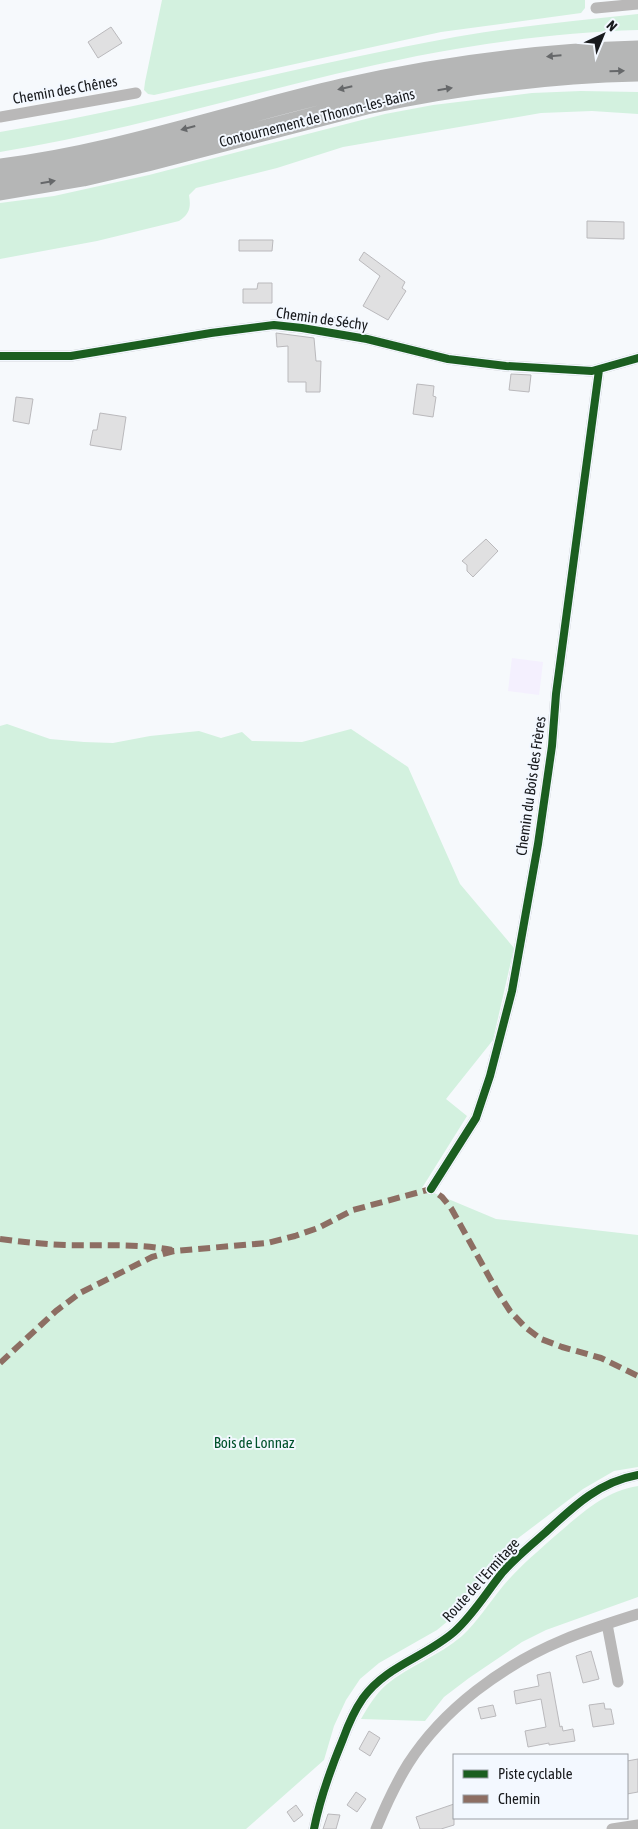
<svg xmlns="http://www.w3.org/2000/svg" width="638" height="1829" font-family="'Asap Condensed',sans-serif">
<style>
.industrial{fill:#f4f0fe}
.green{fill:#d3f1df}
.building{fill:#e0e0e1;stroke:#bab9bc}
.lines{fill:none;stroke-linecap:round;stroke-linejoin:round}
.street{stroke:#b9b8b8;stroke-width:11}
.highway{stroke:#b5b6b6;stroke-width:21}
.quiet{stroke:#8d6e63;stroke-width:6;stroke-dasharray:12 6;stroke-linecap:butt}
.cycleway-casing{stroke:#f3f8ff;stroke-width:11}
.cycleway{stroke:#1b5e20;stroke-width:8}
.oneway{fill:#66686a}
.labels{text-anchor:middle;stroke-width:4;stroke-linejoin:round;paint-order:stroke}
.street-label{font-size:15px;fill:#181a1d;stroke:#f3f8ff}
.park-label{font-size:15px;fill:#00522c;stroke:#f3f8ff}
</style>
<rect width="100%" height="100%" fill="#f6f9fc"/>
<path class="industrial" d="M512,658L543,662L539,695L508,691Z"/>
<path class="green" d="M162,0H585V8L581,13L441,32L154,95L148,94L144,90L145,82Z
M638,14V30C564,32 489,42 417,56C277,84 141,129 0,152V132C153,106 302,65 455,37C515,26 577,21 638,14Z
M581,91L638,92V114L592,111L541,113L343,147L277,168L196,188L189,195C191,207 190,214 179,221L97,241L0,259V203L54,196L149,175L385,114L433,105L532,93Z
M7,724L50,739L84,742L113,743L150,736L199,731L221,738L242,732L252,741L302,742L351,729L408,767L460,884L514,948L493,1040L446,1099L467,1116L422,1188L496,1219L638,1235V1467L614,1471L583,1489L513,1542L496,1559L481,1585L460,1611L437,1630L379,1663L360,1679L346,1700L334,1726L324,1760L246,1829H0V726Z
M638,1486V1597L546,1630L522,1642L469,1678L444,1697L425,1721L361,1719C368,1707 375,1695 386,1685C408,1666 439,1656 462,1636C478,1621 489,1603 503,1586C518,1568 537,1552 555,1536C580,1515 604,1491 638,1486Z"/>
<path class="building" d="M111,27L122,43L98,58L88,42Z
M587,221L624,222V239L587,238Z
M239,240H273L272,251H239Z
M364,252L405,282L402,288L406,291L388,320L363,306L380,276L359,260Z
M258,283H272V303H243V289H257Z
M326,316L361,322L359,330L324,324Z
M276,333L314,338L316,361H321L320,392H306V382H288V346L277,347Z
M511,374L531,375L529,392L509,390Z
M417,384L434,386L433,396L436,397L433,417L413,414Z
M16,397L33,399L29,424L13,421Z
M100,413L126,417L121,450L90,445L93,430H97Z
M486,539L498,551L473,577L467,571V565L462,561Z
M591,1651L599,1679L583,1683L576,1656Z
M550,1672L560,1727L562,1726L563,1731L573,1729L575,1741L549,1745V1743L528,1747L525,1731L546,1727L541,1699L516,1704L514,1691L539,1686L537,1675Z
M604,1703L605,1709H611L614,1724L593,1727L589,1705Z
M493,1705L496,1716L481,1719L478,1708Z
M369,1731L380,1738L370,1756L359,1749Z
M638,1759V1792L627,1794V1761Z
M356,1792L366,1799L357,1812L347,1805Z
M454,1804V1825L441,1829H420L416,1817Z
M296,1805L303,1815L294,1822L287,1812Z
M328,1814L340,1815L336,1829H323Z"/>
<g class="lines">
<path class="street" d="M596,8L638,4
M0,117L136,93
M0,356H71L211,333L274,325L302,328L367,339L448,359L506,366L592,371L638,358
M431,1189L476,1118L490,1076L512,991L538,844L552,746L556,694L599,370
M607,1624L618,1682
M314,1829C320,1798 331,1768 343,1739C348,1725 354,1711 363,1698C386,1666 425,1657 454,1632C473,1615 486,1593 502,1573C515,1558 531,1545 546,1532C574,1506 599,1482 638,1475
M376,1829C385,1807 395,1785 408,1764C443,1709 503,1665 563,1640C587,1630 613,1622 638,1614
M612,1829L638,1825"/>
<path class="highway" d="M0,169C116,155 228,115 342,89C439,67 539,54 638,51
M0,190L83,176L147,161L366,104C456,85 546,73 638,71"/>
<path class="quiet" d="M0,1239C22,1242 43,1244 65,1245C101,1246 136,1243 172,1250
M0,1363L56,1311L80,1293L152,1257L174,1251L267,1243L295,1236L318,1228L353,1210L431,1189L442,1197L451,1208L497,1291L510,1311L525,1327L541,1339L562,1347L601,1358L638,1376"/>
<defs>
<path id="cycleway" d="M0,356H71L211,333L274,325L302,328L367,339L448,359L506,366L592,371L638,358
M431,1189L476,1118L490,1076L512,991L538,844L552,746L556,694L599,370
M314,1829C320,1798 331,1768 343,1739C348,1725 354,1711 363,1698C386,1666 425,1657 454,1632C473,1615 486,1593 502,1573C515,1558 531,1545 546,1532C574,1506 599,1482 638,1475"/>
</defs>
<use href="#cycleway" class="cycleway-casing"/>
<use href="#cycleway" class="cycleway"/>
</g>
<defs><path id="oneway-solid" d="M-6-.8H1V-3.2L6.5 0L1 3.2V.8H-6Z" transform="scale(1.25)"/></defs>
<g class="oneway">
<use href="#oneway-solid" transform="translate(554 56) rotate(175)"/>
<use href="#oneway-solid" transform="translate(617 71) rotate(-2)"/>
<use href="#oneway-solid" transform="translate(345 88) rotate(167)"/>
<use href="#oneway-solid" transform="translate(445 89) rotate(-9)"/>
<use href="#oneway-solid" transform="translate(188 128) rotate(165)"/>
<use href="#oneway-solid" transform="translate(48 182) rotate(-10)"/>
</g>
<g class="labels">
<g class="street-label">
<text transform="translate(65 90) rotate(-10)" y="5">Chemin des Chênes</text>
<text transform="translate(317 118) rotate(-14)" y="5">Contournement de Thonon-les-Bains</text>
<text transform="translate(322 319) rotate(8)" y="5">Chemin de Séchy</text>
<text transform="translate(531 786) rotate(-82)" y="5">Chemin du Bois des Frères</text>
<text transform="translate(481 1580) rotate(-48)" y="5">Route de l'Ermitage</text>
</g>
<g class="park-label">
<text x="254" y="1448">Bois de Lonnaz</text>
</g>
</g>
<rect x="453" y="1754" width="175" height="65" fill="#f3f8ff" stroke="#9b9fa5"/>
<rect x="463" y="1770" width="25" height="8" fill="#1b5e20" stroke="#9b9fa5"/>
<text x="498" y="1779" font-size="15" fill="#181a1d">Piste cyclable</text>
<rect x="463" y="1795" width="25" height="8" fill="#8d6e63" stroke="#9b9fa5"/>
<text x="498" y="1804" font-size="15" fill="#181a1d">Chemin</text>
<g transform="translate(603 35) rotate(44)" stroke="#f3f8ff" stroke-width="4" paint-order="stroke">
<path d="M0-4L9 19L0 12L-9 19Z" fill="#181a1d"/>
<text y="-8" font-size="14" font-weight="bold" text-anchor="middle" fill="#181a1d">N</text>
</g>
</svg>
